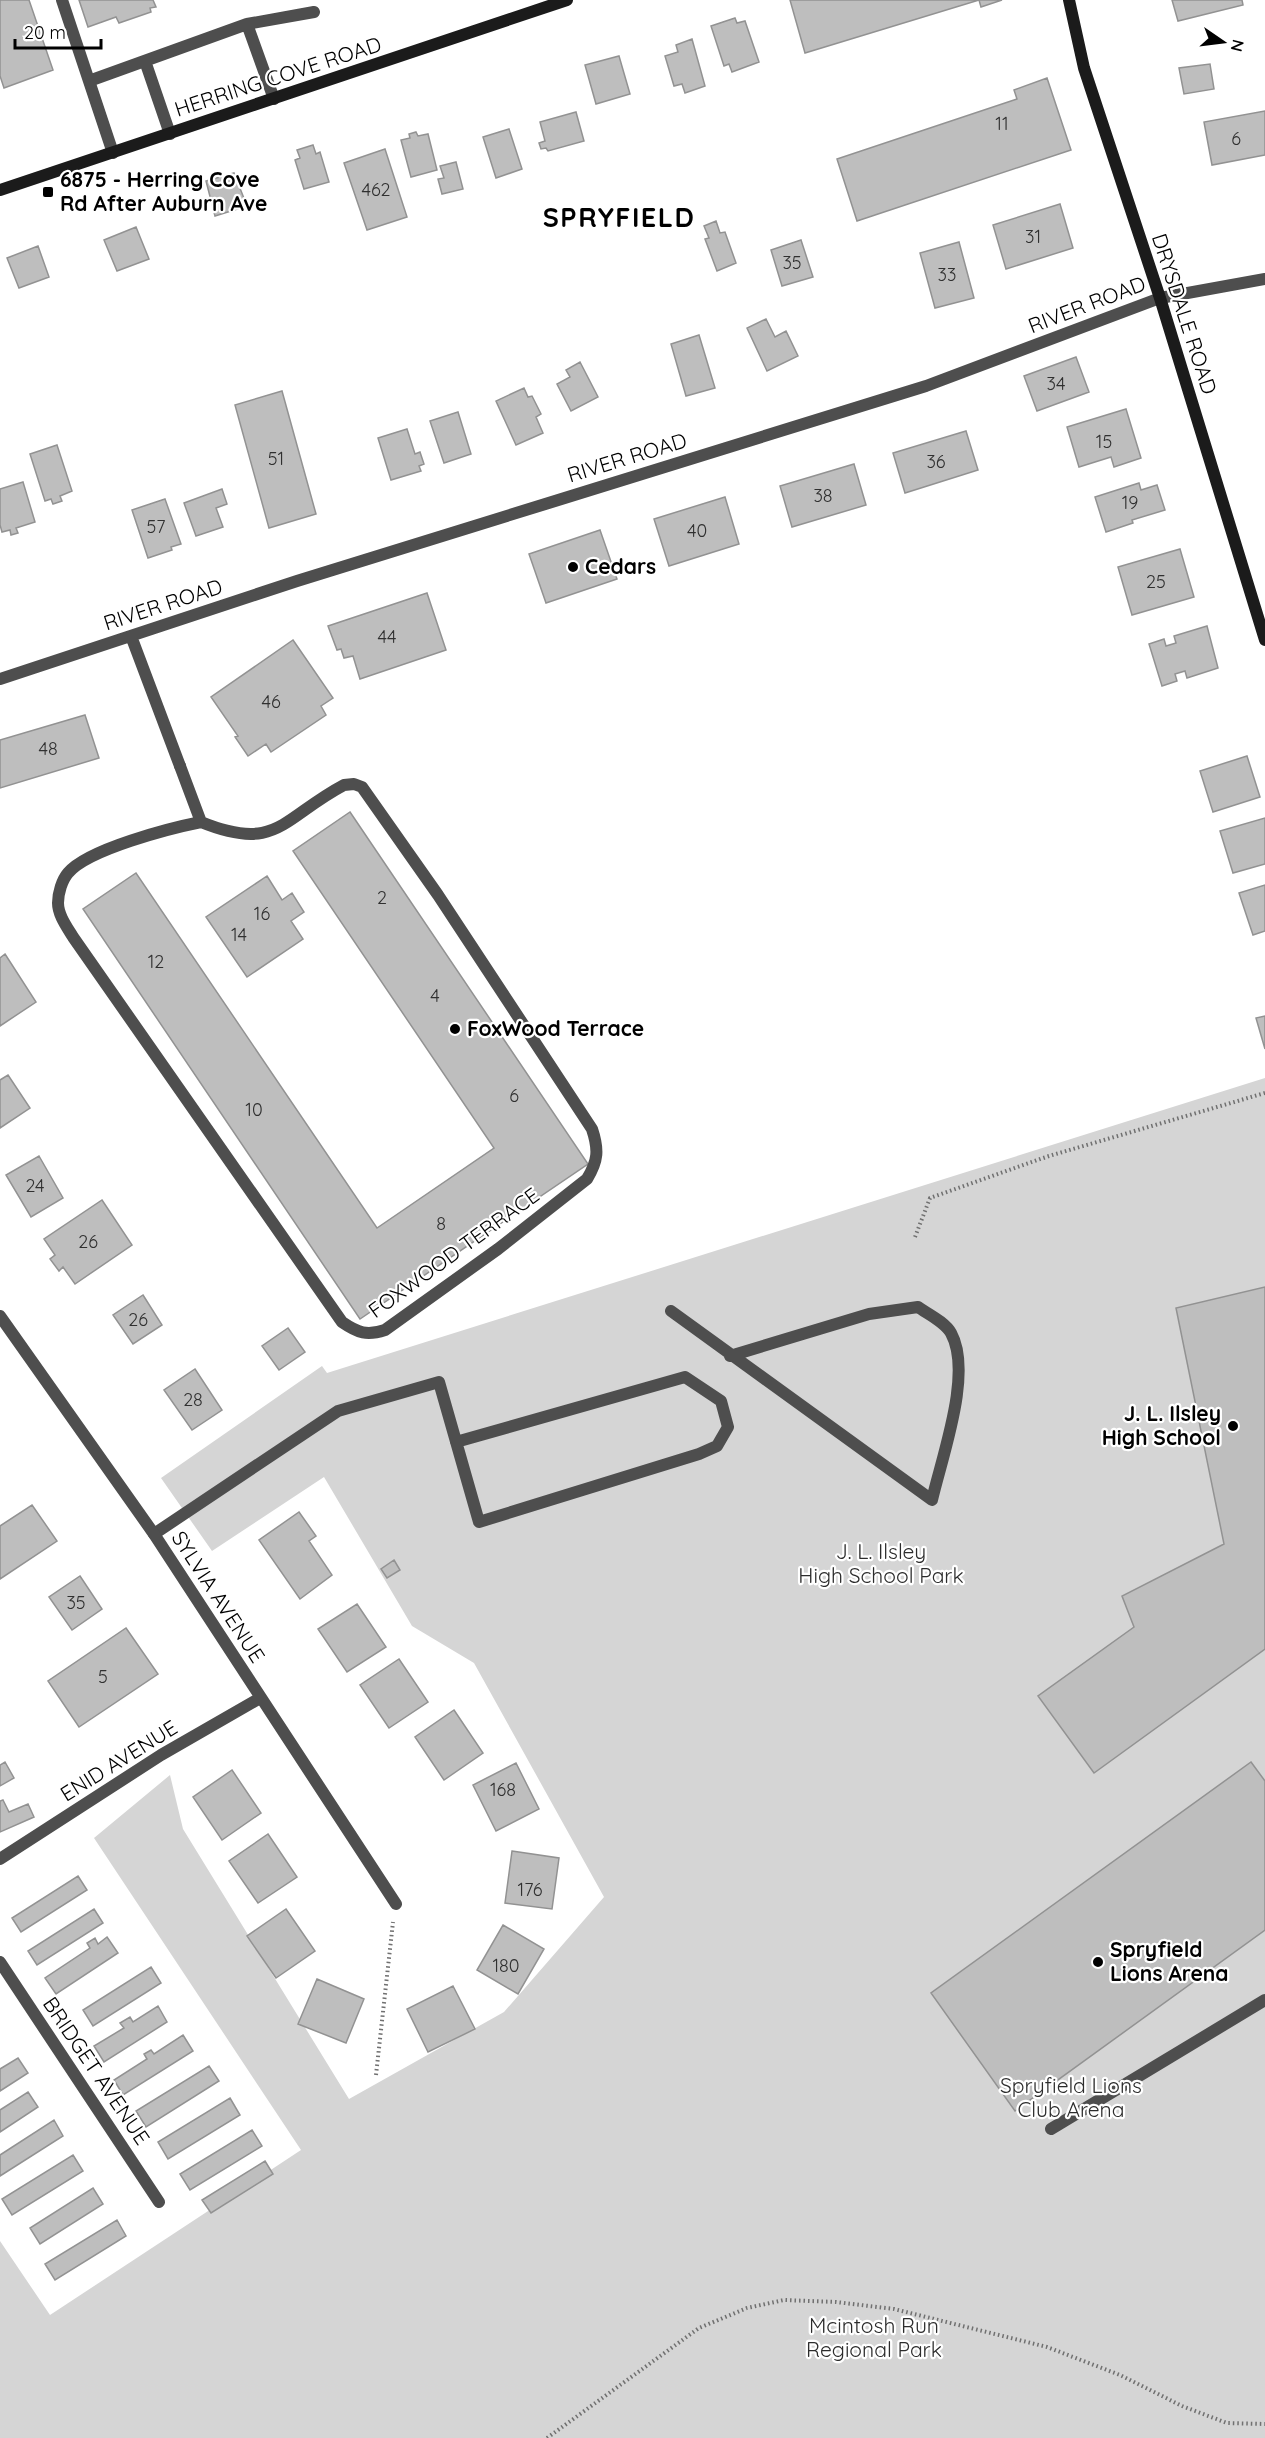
<svg xmlns="http://www.w3.org/2000/svg" width="1265" height="2438" font-family="Quicksand,sans-serif">
<style>
.green{fill:#d5d5d5}
.building{fill:#bebebe;stroke:#929292;stroke-width:1.5}
.lines{fill:none;stroke-linecap:round;stroke-linejoin:round}
.path{stroke:#707070;stroke-width:4;stroke-dasharray:1.5 3;stroke-linecap:butt}
.lane{stroke:#4e4e4e;stroke-width:12}
.street{stroke:#4e4e4e;stroke-width:12}
.secondary{stroke:#1b1b1b;stroke-width:12}
.poi-dot{fill:#000;stroke:#fff;stroke-width:2}
.labels{text-anchor:middle;stroke-width:4.5;stroke-linejoin:round;paint-order:stroke}
.number-label{font-size:18px;fill:#303030}
.street-label{font-size:21px;fill:#000;stroke:#fff}
.poi-label{font-size:21px;font-weight:bold;fill:#000;stroke:#fff;text-anchor:start}
.park-label{font-size:21px;fill:#2c2c2c;stroke:#fff}
.district-label{font-size:27px;font-weight:bold;letter-spacing:1.5px;fill:#000;stroke:#fff}
</style>
<rect width="100%" height="100%" fill="#fff"/>
<path class="green" d="M1265,1078V2438H0V2241L50,2315L301,2150L94,1838L170,1775L183,1829L349,2099L504,2012L604,1897L474,1663L412,1626L324,1477L212,1551L161,1478L322,1366L327,1373Z"/>
<path class="building" d="M0,0H29L53,70L4,88L0,76Z
M79,0H153L156,7L150,8L151,12L119,23L116,17L88,27Z
M790,0H1002L981,7L979,0L805,53Z
M1172,0H1242L1243,5L1178,21Z
M735,18L737,23L745,21L759,62L732,72L729,64L724,66L711,26Z
M692,39L705,86L685,93L682,84L674,86L665,56L678,52L676,45Z
M619,56L630,94L596,104L585,65Z
M1210,64L1214,89L1184,94L1179,68Z
M1047,78L1071,150L857,221L837,159L1017,99L1014,90Z
M1265,111V155L1212,165L1204,122Z
M576,112L584,141L548,151L546,148L541,149L539,143L545,141L540,122Z
M509,129L522,169L496,178L483,137Z
M416,132L418,136L428,134L437,170L411,177L401,140L410,138L409,134Z
M313,145L316,154L320,152L329,182L304,189L295,160L300,158L297,150Z
M385,149L407,217L367,230L344,163Z
M456,162L463,189L442,194L438,179L444,178L440,166Z
M234,173L247,206L215,216L206,181Z
M1060,204L1073,248L1006,269L993,225Z
M716,221L720,233L725,232L736,263L717,271L705,239L709,238L704,226Z
M136,227L149,259L117,271L104,240Z
M801,240L813,277L782,286L771,250Z
M959,242L974,298L935,308L920,253Z
M38,246L49,277L19,288L7,258Z
M766,319L775,337L786,331L798,356L767,371L747,328Z
M699,335L715,388L686,396L671,344Z
M1076,357L1089,392L1037,411L1024,376Z
M580,362L598,397L571,411L557,384L570,377L566,370Z
M524,388L528,397L532,396L541,414L536,417L543,433L516,445L496,401Z
M282,391L316,514L269,528L235,405Z
M1126,409L1141,458L1114,467L1111,457L1079,467L1067,427Z
M458,412L471,454L444,463L430,421Z
M407,429L415,454L420,452L424,464L419,466L421,471L391,480L378,438Z
M966,431L978,470L905,493L893,453Z
M57,445L72,491L60,496L62,501L53,504L51,499L45,501L30,454Z
M854,464L866,505L792,527L780,486Z
M23,482L35,522L16,528L18,533L11,535L10,530L2,532L0,525V489Z
M1139,483L1141,490L1157,485L1165,510L1132,520L1133,523L1106,532L1095,497Z
M222,489L227,504L216,508L223,527L196,536L184,503Z
M725,497L739,544L669,566L654,519Z
M165,499L181,544L171,547L172,550L148,558L132,510Z
M600,530L617,579L546,603L529,554Z
M1180,549L1194,597L1132,615L1118,567Z
M427,593L446,650L360,679L353,656L344,658L341,649L337,650L328,626Z
M1207,626L1218,668L1187,678L1185,671L1175,674L1177,681L1162,686L1149,644L1164,639L1166,646L1176,643L1174,636Z
M293,640L333,698L321,706L326,715L271,752L266,744L248,756L235,737L238,736L211,697Z
M85,715L99,758L0,788V740Z
M1247,756L1260,797L1213,812L1200,771Z
M350,812L588,1164L360,1319L83,909L136,873L377,1228L494,1148L293,851Z
M1265,818V864L1233,873L1220,831Z
M267,876L282,900L292,893L304,912L291,921L303,939L247,977L206,917Z
M1265,885V931L1253,935L1239,893Z
M5,954L36,1002L0,1026V958Z
M1265,1016V1049L1256,1018Z
M8,1075L30,1108L0,1128V1080Z
M39,1156L63,1198L31,1217L6,1175Z
M102,1200L132,1245L75,1284L63,1267L59,1271L50,1259L55,1255L44,1239Z
M1265,1287V1649L1094,1773L1038,1696L1134,1627L1122,1596L1224,1544L1176,1308Z
M143,1295L162,1325L133,1344L113,1315Z
M288,1328L305,1352L279,1370L262,1346Z
M195,1369L222,1410L192,1430L164,1390Z
M32,1505L57,1541L0,1579V1526Z
M299,1512L316,1536L309,1541L332,1575L300,1599L259,1540Z
M394,1560L400,1570L387,1578L381,1569Z
M80,1576L102,1609L72,1630L49,1597Z
M357,1604L386,1647L347,1672L318,1629Z
M126,1628L158,1674L79,1727L48,1681Z
M399,1659L428,1702L389,1728L360,1685Z
M454,1710L483,1753L444,1780L415,1737Z
M5,1762L14,1778L0,1786V1765Z
M1251,1762L1265,1781V1930L1015,2111L931,1993Z
M516,1763L539,1809L496,1831L473,1785Z
M232,1770L261,1813L222,1840L193,1797Z
M3,1800L9,1812L28,1804L34,1817L0,1832V1801Z
M268,1834L297,1877L258,1903L229,1861Z
M512,1851L559,1858L552,1909L505,1903Z
M78,1876L87,1890L21,1932L12,1918Z
M94,1909L103,1923L37,1965L28,1951Z
M286,1909L315,1951L276,1978L247,1936Z
M503,1925L544,1949L518,1994L477,1970Z
M107,1937L118,1953L56,1994L45,1978L90,1948L87,1943L95,1938L98,1944Z
M151,1967L161,1983L93,2026L83,2010Z
M317,1979L364,1999L346,2043L298,2024Z
M453,1986L475,2029L428,2052L407,2009Z
M158,2006L167,2022L104,2062L94,2046L124,2028L120,2023L130,2017L133,2022Z
M183,2035L193,2051L123,2095L114,2080L147,2059L144,2054L151,2050L154,2054Z
M18,2058L28,2073L0,2091V2069Z
M209,2066L219,2081L146,2127L136,2111Z
M28,2092L38,2107L0,2132V2110Z
M230,2098L240,2115L168,2159L158,2142Z
M54,2120L63,2136L0,2176V2155Z
M252,2130L262,2146L190,2190L180,2174Z
M73,2155L83,2171L12,2215L2,2199Z
M265,2161L273,2174L211,2213L202,2200Z
M93,2188L103,2204L40,2244L30,2228Z
M117,2220L126,2236L55,2280L45,2264Z"/>
<g class="lines">
<path class="path" d="M915,1237L930,1198L1049,1156L1265,1093
M376,2075L393,1922
M547,2438L699,2328L747,2308L784,2300L836,2302L894,2309L1047,2347L1120,2375L1182,2406L1227,2423L1265,2424"/>
<path class="lane" d="M62,0L89,81L247,24L274,99
M247,24L314,12
M145,61L170,134
M89,81L113,153
M180,766L201,822C277,853 282,818 344,785L354,784L362,787L438,895L592,1129C599,1150 598,1161 587,1179L498,1249L385,1330C367,1336 358,1333 342,1322L73,937C67,927 58,915 58,903C58,893 62,880 68,873C88,849 171,828 201,822
M671,1311L932,1500C942,1456 973,1373 951,1333C945,1322 928,1314 918,1307L869,1314L730,1356
M154,1534L338,1411L439,1382L479,1522L699,1454L717,1446L728,1427L721,1401L685,1377L456,1442
M1051,2129L1265,2000"/>
<path class="street" d="M131,636L180,766
M0,679L297,581L926,386L1160,298L1265,279
M0,1316L154,1534L396,1904
M0,1859L161,1755L260,1698
M0,1962L159,2202"/>
<path class="secondary" d="M1069,0L1084,68L1160,298L1265,640
M0,190L567,0"/>
</g>
<g class="poi-dot">
<rect x="42" y="186" width="12" height="12" rx="3"/>
<circle cx="573" cy="567" r="6"/>
<circle cx="455" cy="1029" r="6"/>
<circle cx="1233" cy="1426" r="6"/>
<circle cx="1098" cy="1962" r="6"/>
</g>
<g class="labels">
<g class="number-label">
<text x="1002" y="130">11</text>
<text x="1236" y="145">6</text>
<text x="376" y="196">462</text>
<text x="1033" y="243">31</text>
<text x="792" y="269">35</text>
<text x="947" y="281">33</text>
<text x="1056" y="390">34</text>
<text x="1104" y="448">15</text>
<text x="276" y="465">51</text>
<text x="936" y="468">36</text>
<text x="823" y="502">38</text>
<text x="1130" y="509">19</text>
<text x="156" y="533">57</text>
<text x="697" y="537">40</text>
<text x="1156" y="588">25</text>
<text x="387" y="643">44</text>
<text x="271" y="708">46</text>
<text x="48" y="755">48</text>
<text x="382" y="904">2</text>
<text x="262" y="920">16</text>
<text x="239" y="941">14</text>
<text x="156" y="968">12</text>
<text x="435" y="1002">4</text>
<text x="514" y="1102">6</text>
<text x="254" y="1116">10</text>
<text x="35" y="1192">24</text>
<text x="441" y="1230">8</text>
<text x="88" y="1248">26</text>
<text x="138" y="1326">26</text>
<text x="193" y="1406">28</text>
<text x="76" y="1609">35</text>
<text x="103" y="1683">5</text>
<text x="503" y="1796">168</text>
<text x="530" y="1896">176</text>
<text x="506" y="1972">180</text>
</g>
<g class="street-label">
<text transform="translate(278 77) rotate(-18)" y="7">HERRING COVE ROAD</text>
<text transform="translate(1087 305) rotate(-21)" y="7">RIVER ROAD</text>
<text transform="translate(1184 314) rotate(72)" y="7">DRYSDALE ROAD</text>
<text transform="translate(627 458) rotate(-17)" y="7">RIVER ROAD</text>
<text transform="translate(163 605) rotate(-18)" y="7">RIVER ROAD</text>
<text transform="translate(454 1253) rotate(-36)" y="7">FOXWOOD TERRACE</text>
<text transform="translate(218 1597) rotate(57)" y="7">SYLVIA AVENUE</text>
<text transform="translate(119 1761) rotate(-32)" y="7">ENID AVENUE</text>
<text transform="translate(96 2071) rotate(56)" y="7">BRIDGET AVENUE</text>
</g>
<g class="poi-label">
<text x="60" y="187">6875 - Herring Cove<tspan x="60" dy="24">Rd After Auburn Ave</tspan></text>
<text x="585" y="574">Cedars</text>
<text x="467" y="1036">FoxWood Terrace</text>
<text x="1221" y="1421" text-anchor="end">J. L. Ilsley<tspan x="1221" dy="24">High School</tspan></text>
<text x="1110" y="1957">Spryfield<tspan x="1110" dy="24">Lions Arena</tspan></text>
</g>
<g class="park-label">
<text x="881" y="1559">J. L. Ilsley<tspan x="881" dy="24">High School Park</tspan></text>
<text x="1071" y="2093">Spryfield Lions<tspan x="1071" dy="24">Club Arena</tspan></text>
<text x="874" y="2333">Mcintosh Run<tspan x="874" dy="24">Regional Park</tspan></text>
</g>
<g class="district-label">
<text x="619" y="227">SPRYFIELD</text>
</g>
</g>
<g transform="translate(1223 42) rotate(104)" stroke="#ffffff" stroke-width="4.5" paint-order="stroke">
<path d="M0-4.5L10 22L0 15L-10 22Z" fill="#000000"/>
<text y="-9" font-size="16" font-weight="bold" text-anchor="middle" fill="#000000">N</text>
</g>
<path d="M15 39v9h86v-9" fill="none" stroke="#000000" stroke-width="3"/>
<text x="24" y="39" font-size="18" fill="#000000" stroke="#ffffff" stroke-width="4.5" paint-order="stroke">20 m</text>
</svg>
